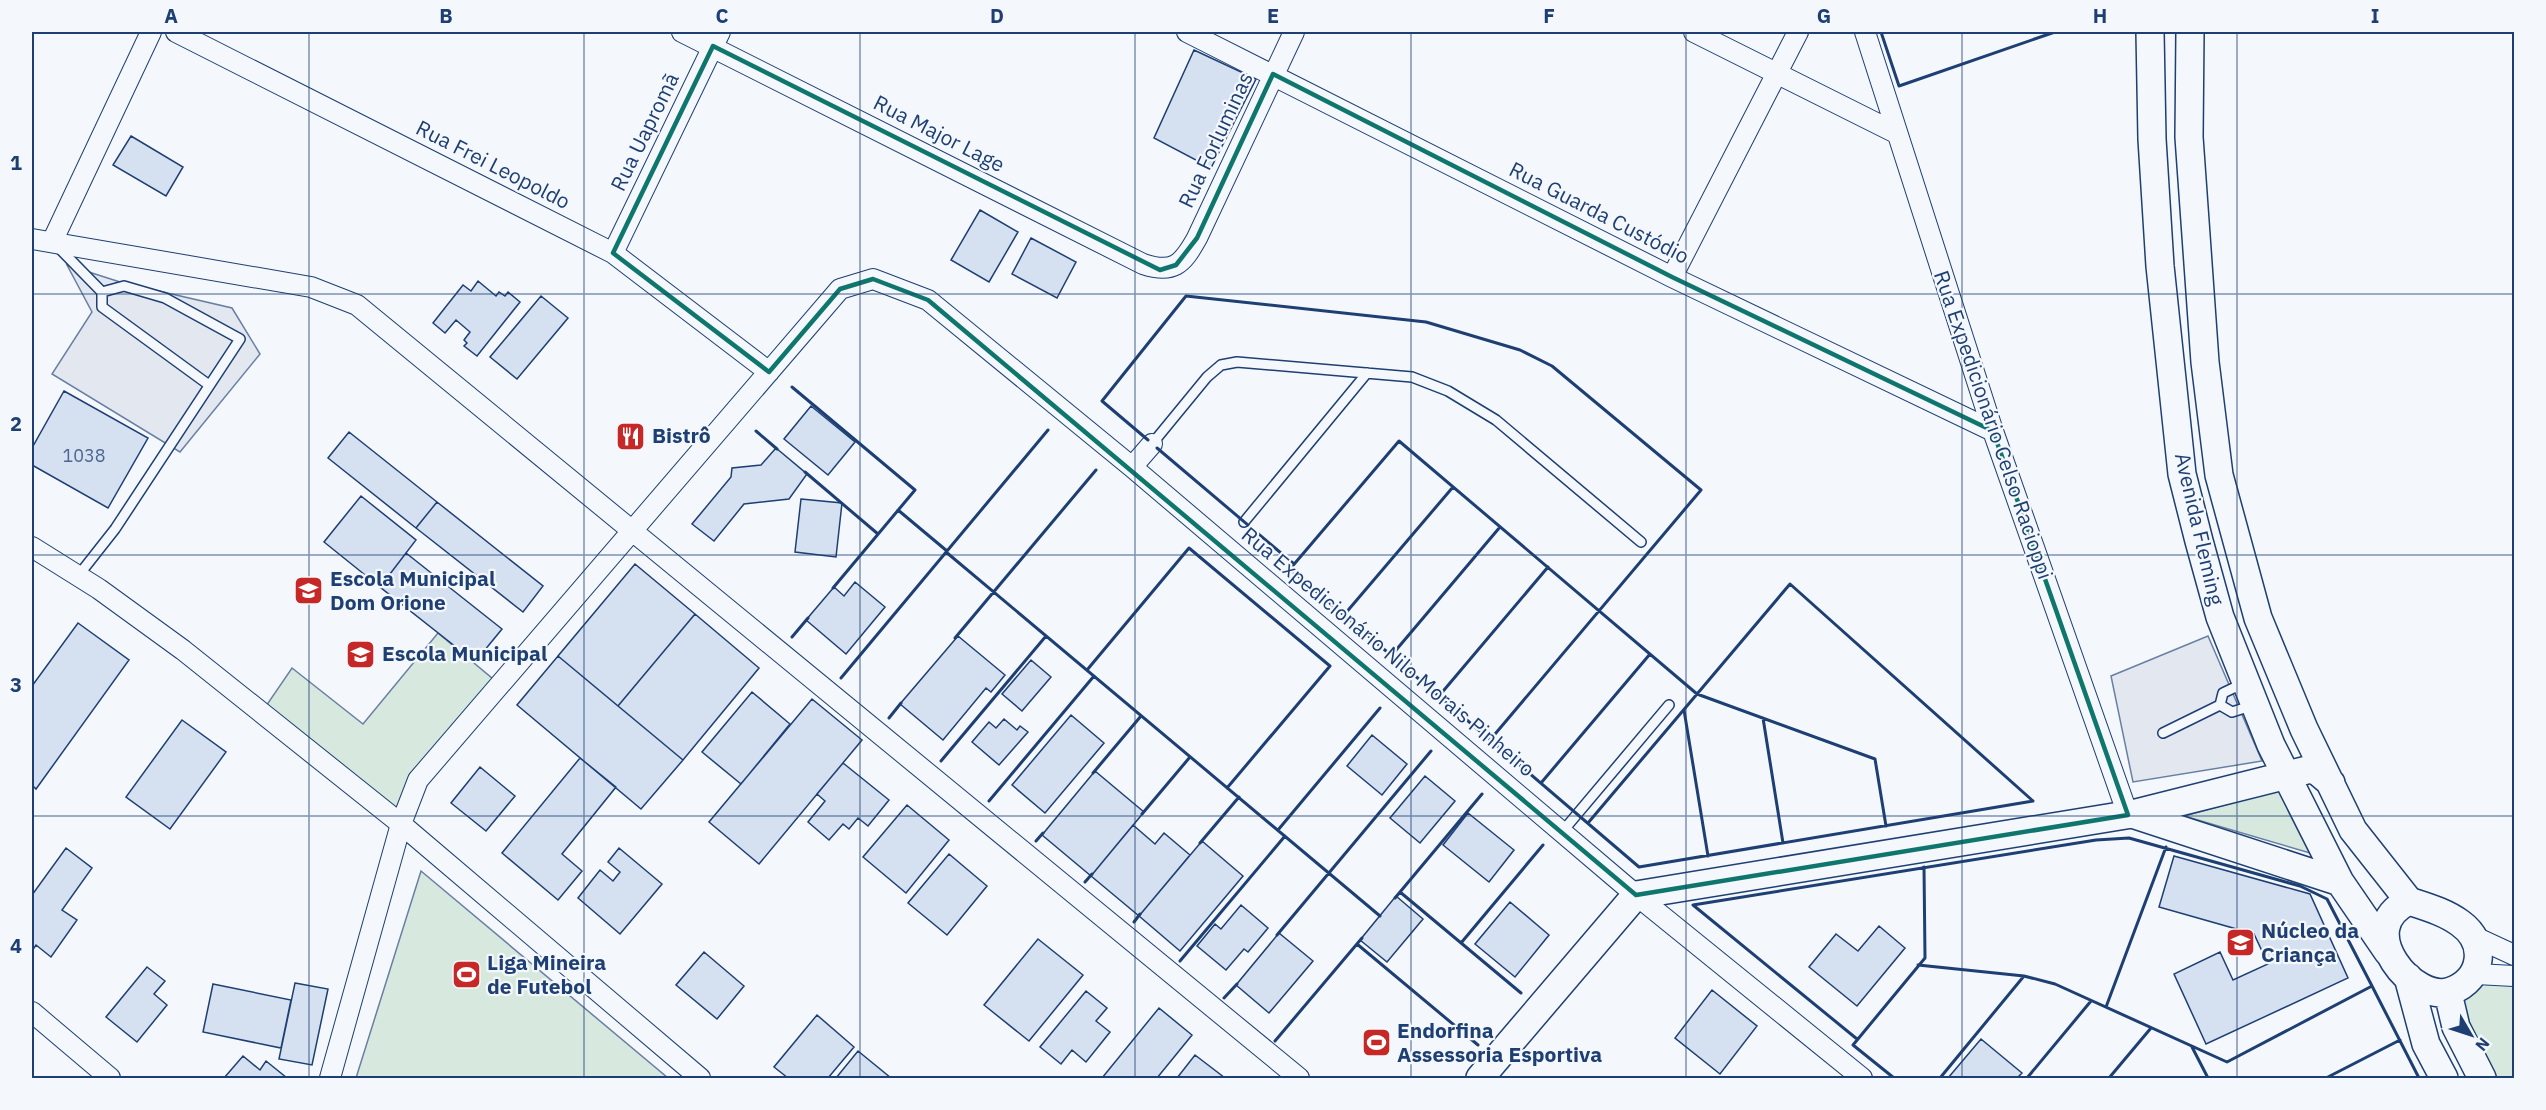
<svg xmlns="http://www.w3.org/2000/svg" width="2546" height="1110" font-family="'IBM Plex Sans',sans-serif">
<style>
.green{fill:#d7e8df;stroke:#687fa3;stroke-width:1.5}
.parking{fill:#e3e8f0;stroke:#687fa3;stroke-width:1.5}
.building{fill:#d5e0f0;stroke:#1d3f73;stroke-width:1.5}
.lines{fill:none;stroke-linecap:round;stroke-linejoin:round}
.lane-casing{stroke:#1d3f73;stroke-width:12}
.street-casing{stroke:#1d3f73;stroke-width:22}
.secondary-casing{stroke:#1d3f73;stroke-width:30}
.lane{stroke:#f4f7fb;stroke-width:9}
.street{stroke:#f4f7fb;stroke-width:20}
.secondary{stroke:#f4f7fb;stroke-width:27}
.wall{stroke:#1d3f73;stroke-width:3}
.marked{fill:none;stroke:#0f766e;stroke-width:4.5;stroke-linejoin:round}
.grid{fill:none;stroke:#1d3f73;stroke-width:1.5;stroke-opacity:0.55}
.labels{text-anchor:middle;stroke-width:4.5;stroke-linejoin:round;paint-order:stroke}
.number-label{font-size:18px;fill:#4b6792}
.street-label{font-size:21px;fill:#1d3f73;stroke:#f4f7fb}
.poi-label{font-size:21px;font-weight:bold;fill:#1d3f73;stroke:#f4f7fb;text-anchor:start}
.neatline{fill:none;stroke:#1d3f73;stroke-width:2}
.grid-label{font-size:20px;text-anchor:middle;font-weight:bold;fill:#1d3f73}
</style>
<rect width="100%" height="100%" fill="#f4f7fb"/>
<path class="green" d="M438,633L493,679L398,820L266,706L292,668L363,724Z
M2284,789L2317,855L2184,816Z
M421,871L668,1078H356Z
M2514,978V1078H2490L2448,1002L2492,979Z"/>
<path class="parking" d="M67,265L120,282L232,308L260,354L180,452L52,374L92,312Z
M2208,636L2262,761L2133,782L2111,676Z"/>
<path class="building" d="M1194,50L1256,79L1211,168L1154,138Z
M131,136L183,167L166,196L113,165Z
M980,210L1018,232L989,282L951,260Z
M1031,238L1076,262L1057,298L1012,274Z
M478,281L496,296L499,292L505,296L508,292L520,302L477,356L464,346L467,343L464,340L470,332L456,320L445,333L433,323L463,285L471,291Z
M541,296L568,318L517,379L490,357Z
M64,391L148,438L108,508L32,465V448Z
M811,406L855,442L828,475L784,439Z
M349,432L437,502L416,528L328,458Z
M776,448L807,474L789,499L744,504L714,541L692,524L731,477L732,468L761,465Z
M361,496L416,540L380,587L324,542Z
M801,499L842,503L836,557L795,552Z
M437,502L543,586L523,612L416,528Z
M406,553L502,629L475,662L380,587Z
M635,564L695,614L618,706L558,656Z
M855,582L885,607L846,654L806,620L834,587L844,596Z
M695,614L759,668L683,760L618,706Z
M78,623L129,660L36,789L32,785V686Z
M958,636L1005,675L991,692L986,688L943,740L900,704Z
M558,656L683,760L641,809L517,705Z
M1031,660L1051,677L1022,711L1002,694Z
M752,692L790,724L741,784L702,752Z
M812,699L862,740L759,864L709,822Z
M1071,715L1104,743L1045,813L1012,785Z
M1004,719L1017,730L1020,726L1028,732L999,765L972,742L989,722L996,728Z
M182,720L226,752L170,829L126,797Z
M1372,735L1407,764L1382,795L1347,766Z
M580,758L616,787L562,854L582,871L558,900L502,853Z
M843,763L889,800L868,826L858,818L849,829L843,824L829,840L808,822L825,801L817,794Z
M480,767L515,796L486,831L451,803Z
M1095,771L1144,812L1091,876L1042,835Z
M1425,776L1455,801L1420,843L1390,818Z
M907,805L949,840L906,893L863,857Z
M1468,813L1514,850L1489,882L1443,845Z
M1133,825L1155,844L1164,833L1190,855L1139,916L1091,876Z
M1202,841L1243,876L1180,951L1139,916Z
M66,848L92,868L62,910L77,920L51,957L36,945L32,951V895Z
M619,848L662,884L620,934L578,898L600,870L613,881L620,872L608,862Z
M949,854L987,886L947,935L908,903Z
M2174,856L2310,894L2348,978L2206,1044L2174,974L2220,952L2233,980L2268,964L2254,934L2159,907Z
M1396,896L1423,919L1387,962L1360,940Z
M1510,902L1549,935L1515,977L1475,944Z
M1241,905L1268,928L1248,952L1244,949L1226,970L1197,946L1215,924L1221,929Z
M1879,926L1905,948L1857,1006L1809,967L1836,934L1858,951Z
M1279,933L1313,961L1269,1013L1236,985Z
M1038,939L1083,975L1029,1041L984,1005Z
M704,952L744,986L717,1019L676,985Z
M147,967L165,981L154,994L167,1005L137,1042L106,1017Z
M295,983L328,989L312,1065L279,1059Z
M213,984L291,1000L281,1048L203,1032Z
M1712,990L1757,1026L1720,1074L1675,1038Z
M1086,991L1107,1008L1096,1021L1110,1032L1086,1062L1072,1050L1061,1064L1040,1047Z
M1159,1008L1192,1035L1157,1078H1102Z
M817,1015L854,1047L828,1078H788L774,1067Z
M1981,1039L2022,1073L2017,1078H1948Z
M858,1051L891,1078H836Z
M1195,1055L1225,1078H1177Z
M243,1056L260,1070L266,1061L287,1078H224Z"/>
<g class="lines">
<defs>
<path id="lane" d="M58,247L102,292V307L209,385
M1152,444L1207,377L1221,365L1237,362L1412,377L1448,391L1496,420L1641,542
M1244,522L1367,373
M78,576L115,529L240,339L165,298L124,286L102,292
M2220,705L2223,693L2244,683
M2220,705L2232,712L2254,705
M2163,733L2220,705
M1562,832L1669,705"/>
<path id="street" d="M176,32L613,253L769,372
M682,32L1143,264C1173,274 1182,265 1197,238L1294,32
M1187,32L1672,277L1993,431
M1694,32L1896,133
M1865,32L1993,431L2128,815
M32,239L311,287L357,305L1299,1078
M52,242L151,32
M613,253L720,32
M1672,277L1798,32
M1132,467L1152,444
M32,547L99,589L183,650L401,824L700,1078
M2473,936L2514,955
M2476,974L2514,976
M32,1012L110,1078
M330,1078L401,824L418,780L840,289L873,279L928,300L1132,467L1636,895L1862,1078"/>
<path id="secondary" d="M2150,32L2152,139L2160,266L2182,474L2199,541L2220,617L2271,745L2340,882L2388,952
M2190,32L2189,137L2205,362L2219,475L2258,618L2304,729L2353,830L2409,901
M2132,814L2340,882
M2409,901C2427,907 2445,912 2460,923C2488,943 2483,979 2451,991C2415,1005 2350,929 2409,901Z
M2408,977L2426,1044L2444,1078
M2448,993L2456,1027L2482,1078
M1480,1078L1636,895L2132,814L2311,769L2318,772L2331,783"/>
</defs>
<use href="#lane" class="lane-casing"/>
<use href="#street" class="street-casing"/>
<use href="#secondary" class="secondary-casing"/>
<use href="#lane" class="lane"/>
<use href="#street" class="street"/>
<use href="#secondary" class="secondary"/>
<path class="wall" d="M1881,32L1899,86L2055,32
M792,387L915,490L833,588
M756,431L777,449
M1148,440L1102,401L1186,296L1426,322L1520,350L1552,366L1701,490L1490,740
M1157,448L1294,564
M805,472L878,534
M898,510L947,551
M946,552L1380,916
M1344,615L1453,487
M792,637L808,618
M955,638L1096,470
M1391,656L1500,527
M1087,670L1189,548L1330,666L1227,788
M841,678L1048,430
M1439,696L1548,567
M1684,710L1708,856
M889,718L901,703
M1763,718L1783,843
M941,761L1046,636
M1093,773L1141,716
M1541,783L1650,654
M989,801L1094,676
M1142,814L1190,757
M1588,823L1790,584L2033,801
M1886,826L1875,759L1697,694L1399,441L1290,569L1639,867L2033,801
M1278,830L1380,708
M1036,841L1043,833
M1200,843L1239,797
M1085,882L1092,874
M1400,892L1521,993
M1395,898L1482,794
M1134,922L1140,914
M1277,935L1431,751
M1461,943L1543,845
M1357,944L1478,1045
M1180,961L1285,836
M2372,986L2419,1078
M1224,998L1237,984
M2106,1007L2166,847
M1857,1039L1693,905L2096,840L2129,838L2300,886L2327,899L2372,986L2227,1062L2055,984L2024,976L1918,965
M1275,1041L1362,938
M2192,1047L2208,1078
M1894,1078L1853,1045L1925,958L1924,867
M1940,1078L2024,976
M2027,1078L2091,1001
M2109,1078L2151,1028
M2326,1078L2400,1040"/>
</g>
<path class="marked" d="M713,46L1160,270L1176,265L1197,238L1273,74L1672,277L1993,431L2128,815L1636,895L928,300L873,279L840,289L769,372L613,253Z"/>
<path class="grid" d="M309,32V1078M584,32V1078M860,32V1078M1135,32V1078M1411,32V1078M1686,32V1078M1962,32V1078M2237,32V1078M32,294H2514M32,555H2514M32,816H2514"/>
<defs>
<symbol id="restaurant-square" viewBox="-11 -11 22 22"><rect x="-9" y="-9" width="18" height="18" rx="4" fill="#c62828" stroke="#f4f7fb"/><path d="M-5-6h1v4h1v-4h1v4h1v-4h1v5L-1.5 .5V6h-2V.5L-5-1ZM5-6V6H3V1.5H1.5Q1.5-4 5-6Z" fill="#fff"/></symbol>
<symbol id="school-square" viewBox="-11 -11 22 22"><rect x="-9" y="-9" width="18" height="18" rx="4" fill="#c62828" stroke="#f4f7fb"/><path d="M0-5L7-2L0 1L-7-2ZM-4 1L0 2.5L4 1V4Q0 6-4 4Z" fill="#fff"/></symbol>
<symbol id="stadium-square" viewBox="-11 -11 22 22"><rect x="-9" y="-9" width="18" height="18" rx="4" fill="#c62828" stroke="#f4f7fb"/><path d="M0-5a6.5 5 0 1 0 0 10a6.5 5 0 1 0 0-10ZM-3.5-1.8h7v3.6h-7Z" fill="#fff"/></symbol>
</defs>
<g fill-rule="evenodd">
<use href="#restaurant-square" x="614" y="420" width="33" height="33"/>
<use href="#school-square" x="292" y="574" width="33" height="33"/>
<use href="#school-square" x="344" y="638" width="33" height="33"/>
<use href="#school-square" x="2224" y="926" width="33" height="33"/>
<use href="#stadium-square" x="450" y="958" width="33" height="33"/>
<use href="#stadium-square" x="1360" y="1026" width="33" height="33"/>
</g>
<g class="labels">
<g class="number-label">
<text x="84" y="462">1038</text>
</g>
<g class="street-label">
<text transform="translate(645 132) rotate(-64)" y="7">Rua Uapromã</text>
<text transform="translate(939 134) rotate(27)" y="7">Rua Major Lage</text>
<text transform="translate(1216 140) rotate(-65)" y="7">Rua Forluminas</text>
<text transform="translate(493 165) rotate(27)" y="7">Rua Frei Leopoldo</text>
<text transform="translate(1599 213) rotate(27)" y="7">Rua Guarda Custódio</text>
<text transform="translate(1993 425) rotate(71)" y="7">Rua Expedicionário Celso Racioppi</text>
<text transform="translate(2199 529) rotate(77)" y="7">Avenida Fleming</text>
<text transform="translate(1388 652) rotate(40)" y="7">Rua Expedicionário Nilo Morais Pinheiro</text>
</g>
<g class="poi-label">
<text x="652" y="443">Bistrô</text>
<text x="330" y="586">Escola Municipal<tspan x="330" dy="24">Dom Orione</tspan></text>
<text x="382" y="661">Escola Municipal</text>
<text x="2261" y="938">Núcleo da<tspan x="2261" dy="24">Criança</tspan></text>
<text x="487" y="970">Liga Mineira<tspan x="487" dy="24">de Futebol</tspan></text>
<text x="1397" y="1038">Endorfina<tspan x="1397" dy="24">Assessoria Esportiva</tspan></text>
</g>
</g>
<rect width="2546" height="1110" fill="none" stroke="#f4f7fb" stroke-width="66"/>
<g transform="translate(2471 1035) rotate(129)" stroke="#f4f7fb" stroke-width="4.5" paint-order="stroke">
<path d="M0-4.5L10 22L0 15L-10 22Z" fill="#1d3f73"/>
<text y="-9" font-size="16" font-weight="bold" text-anchor="middle" fill="#1d3f73">N</text>
</g>
<rect x="33" y="33" width="2480" height="1044" class="neatline"/>
<g class="grid-label">
<text x="171" y="23">A</text>
<text x="446" y="23">B</text>
<text x="722" y="23">C</text>
<text x="997" y="23">D</text>
<text x="1273" y="23">E</text>
<text x="1549" y="23">F</text>
<text x="1824" y="23">G</text>
<text x="2100" y="23">H</text>
<text x="2375" y="23">I</text>
<text x="16" y="170">1</text>
<text x="16" y="431">2</text>
<text x="16" y="692">3</text>
<text x="16" y="953">4</text>
</g>
</svg>
